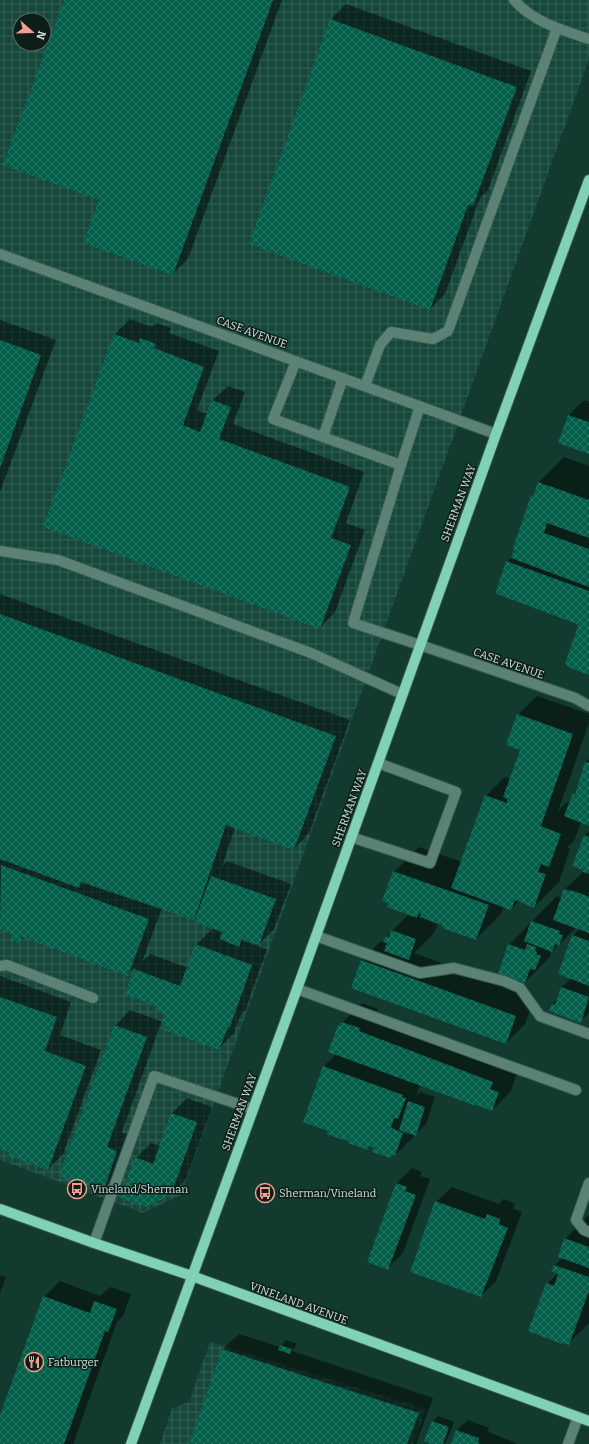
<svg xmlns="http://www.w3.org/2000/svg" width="589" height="1444" font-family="Bitter,serif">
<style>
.industrial{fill:url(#industrial-grid);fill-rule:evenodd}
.shadow{fill:#0007;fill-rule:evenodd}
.building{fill:url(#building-cross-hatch)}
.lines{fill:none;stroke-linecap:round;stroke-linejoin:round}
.minor-casing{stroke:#33584d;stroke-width:12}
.major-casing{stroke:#33584d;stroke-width:12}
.minor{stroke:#5c8275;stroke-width:10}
.major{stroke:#81d1b7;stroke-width:10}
.labels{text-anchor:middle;stroke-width:3;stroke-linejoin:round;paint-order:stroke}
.street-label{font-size:11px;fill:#cce1da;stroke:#0d1d18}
.poi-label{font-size:11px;fill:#cce1da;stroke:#0d1d18;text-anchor:start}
</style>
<defs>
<pattern id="industrial-grid" width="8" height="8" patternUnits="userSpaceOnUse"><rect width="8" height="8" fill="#15473b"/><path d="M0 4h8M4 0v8" fill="none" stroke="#366157"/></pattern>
<pattern id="building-cross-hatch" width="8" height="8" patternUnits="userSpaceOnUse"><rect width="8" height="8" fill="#045f4a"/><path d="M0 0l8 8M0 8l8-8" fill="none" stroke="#277664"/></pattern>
</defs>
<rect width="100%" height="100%" fill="#123a2e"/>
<path class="industrial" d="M0,0H589V59L181,1195L143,1213L0,1160ZM20,20H44V44H20Z
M210,1342L426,1409L414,1444H160L172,1408L189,1402Z"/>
<path class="shadow" d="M65,0H282L188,259L172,274L100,199Z
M346,4L531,71L488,190L480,198L445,294L430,309L331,19Z
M130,319L152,327L156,323L171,328L169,333L219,351L197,410L208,414L212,401L228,386L245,392L233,424L364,472L346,523L365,530L335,612L320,628L44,527L115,334Z
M0,320L56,340L0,492Z
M584,400L589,402V453L559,442L569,415Z
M564,457L589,466V674L578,623L507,562L513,556L532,496L535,493L539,482Z
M0,594L350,720L309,833L294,849L235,827L222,867L227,861L291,884L274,929L259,944L245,939L243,941L267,949L245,1011L241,1014L234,1033L219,1048L161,1023L122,1132L132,1136L118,1175L102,1190L115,1026L130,1010L163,1022L166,1013L160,1006L127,994L136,967L128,974L25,937L19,942L14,933L0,928V869L1,865L0,867ZM162,908L194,919L198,915L213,928L196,945L188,968L150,954L142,962Z
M537,696L589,714V723L558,811L567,802L570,803L574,793L578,788L586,762L589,759V825L581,822L574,841L567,848L570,849L559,882L534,907L519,901L511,908L504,906L501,914L476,939L438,923L434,933L414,953L535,997L525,1024L506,1043L362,960L381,941L384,942L387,936L409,914L394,872L419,847L462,862L486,796L505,777L511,779L521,750L518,715Z
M589,831V1013L580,1021L553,1004L557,1000L562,987L571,978L573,936L580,928L577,927L551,952L550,957L525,982L509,945L557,896L562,898L565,889L585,870V835Z
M0,976L71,1002L60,1035L101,1050L63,1154L48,1169L0,1148Z
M362,1003L378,1009L377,1012L511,1063L517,1073L511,1091L492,1110L420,1085L416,1096L420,1092L435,1097L426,1124L395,1155L394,1154L391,1157L371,1146L367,1149L350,1139L304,1121L324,1066L336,1054L339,1026ZM393,1128L408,1134V1135L391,1129Z
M187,1098L212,1107L186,1179L170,1195L136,1158L151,1143L160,1146L172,1113Z
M412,1168L422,1172L420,1176L430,1179L403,1253L388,1268L368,1261L397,1183Z
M452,1187L499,1204L503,1199L515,1204L513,1209L522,1212L496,1281L481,1296L436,1202Z
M589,1215V1323L568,1344L547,1284L558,1273L554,1266L563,1257L565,1239Z
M0,1275L6,1277L0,1293Z
M60,1281L100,1296L110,1287L131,1294L123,1316L117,1322L73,1444H0V1418L44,1297Z
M239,1334L280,1347L286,1340L297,1344L292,1351L433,1398L416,1444H190L223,1349Z
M438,1416L454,1422L446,1442L444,1444H434L433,1421Z
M468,1420L489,1428L488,1432L516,1443V1444H452L457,1430Z"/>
<path class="building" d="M64,0H273L173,275L83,243L99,200L3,165Z
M330,19L517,87L473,206L468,205L430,310L249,244Z
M114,334L139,343L140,338L156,344L154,348L204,367L183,425L200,432L212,400L231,407L219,439L350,487L331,538L351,545L320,629L43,527Z
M0,340L41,355L0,468Z
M568,415L589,422V454L558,443Z
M538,482L589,500V538L547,523L544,533L589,549V587L511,558L514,549L513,548L531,495L533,496Z
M506,561L589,591V675L568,667L565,663L578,626L577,624L497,594L496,591Z
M0,614L336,736L294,850L226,825L194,920L81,882L79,888L0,859Z
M517,714L573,734L541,826L561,834L549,867L541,864L538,872L546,874L534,908L515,900L511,910L451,888L485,795L507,803V799L503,797L520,750L506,745Z
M585,762L589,763V826L564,816L573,793L575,794Z
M584,835L589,837V874L583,872V870L572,866Z
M1,865L149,919L128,976L22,937L20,944L10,940L12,933L0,929Z
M393,871L489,905L476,940L442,928L443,926L420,917L421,914L419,913L417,918L387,907L388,903L382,901Z
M211,876L276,899L259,945L242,939L239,947L220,939L222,932L194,922Z
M564,889L577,892L589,897V933L553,920Z
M531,921L560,931L559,934L563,935L559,946L555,944L552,952L524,941Z
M391,930L416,939L409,960L384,951L387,943L383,942L386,936L389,937Z
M572,935L589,941V986L558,974Z
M195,944L252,965L230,1027H228L219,1050L164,1030L166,1026L161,1024L165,1013L157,1010L158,1006L125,995L134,969L180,986Z
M508,944L525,950L527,944L536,947L535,951L537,952L536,954L541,956L535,970L530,969L525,983L498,974Z
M361,960L516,1016L506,1044L351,988Z
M561,987L589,997L581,1023L549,1011L552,1004L555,1005Z
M0,997L57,1017L45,1051L86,1066L48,1170L8,1156L9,1152L0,1149Z
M341,1022L360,1028L359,1031L493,1082L490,1089L499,1092L492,1111L476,1105V1106L328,1052L338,1025L340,1026Z
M114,1025L147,1037L107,1147L117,1151L103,1192L59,1176Z
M323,1066L403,1095L402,1097L406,1098L398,1119L394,1118L391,1128L403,1133L395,1156L392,1155L391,1158L372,1152L374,1148L369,1146L368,1150L348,1143L349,1140L348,1139L347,1141L326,1134L328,1131L303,1122Z
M408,1101L425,1107L416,1136L399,1130Z
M171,1113L197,1122L171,1195L146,1207L120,1198L135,1157L153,1164Z
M396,1183L407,1187L405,1191L416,1195L388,1270L367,1262Z
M435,1201L485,1219L487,1214L500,1219L499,1224L508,1228L481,1297L410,1272Z
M564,1238L589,1247V1268L558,1257Z
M554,1265L589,1277V1291L569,1345L563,1343L562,1344L528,1331L546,1283L554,1286L558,1274L551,1271Z
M43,1296L90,1313L94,1301L117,1309L108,1332L105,1331L64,1444H0V1415Z
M280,1345L292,1349L290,1354L278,1350Z
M222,1349L419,1413L407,1444H189Z
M432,1421L449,1427L443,1444H431L424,1441Z
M456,1430L479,1438L478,1443L481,1444H451Z"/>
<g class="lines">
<defs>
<path id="minor" d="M514,0C533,22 562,30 589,39
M0,254L496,434
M296,361L273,419L401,465
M365,386L380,345L391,332L433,339L448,331L557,28
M420,406L401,465L353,623L420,645L575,698L589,706
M323,437L343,378
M0,551L58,560L311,653L402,694
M351,837L430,863L456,792L378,763
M316,936L420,973L454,968L504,981L520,988L540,1016L589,1034
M0,966L7,965L93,998
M297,989L576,1090
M589,1183L576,1220L584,1230L589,1232
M94,1243L154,1076L253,1109
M568,1444L578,1417"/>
<path id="major" d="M0,1209L94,1243L192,1276L589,1421
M131,1444L297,989L496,434L589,180"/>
</defs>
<use href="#minor" class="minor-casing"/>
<use href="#major" class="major-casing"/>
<use href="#minor" class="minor"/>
<use href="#major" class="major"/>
</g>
<defs>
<symbol id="bus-ring" viewBox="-11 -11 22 22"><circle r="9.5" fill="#0d1d18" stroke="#f59c95" stroke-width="1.5"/><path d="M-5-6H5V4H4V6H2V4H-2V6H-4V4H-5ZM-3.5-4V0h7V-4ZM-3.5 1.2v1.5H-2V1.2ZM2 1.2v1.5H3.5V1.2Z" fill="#f59c95"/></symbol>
<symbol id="restaurant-ring" viewBox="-11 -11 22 22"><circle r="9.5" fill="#0d1d18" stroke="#f59c95" stroke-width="1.5"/><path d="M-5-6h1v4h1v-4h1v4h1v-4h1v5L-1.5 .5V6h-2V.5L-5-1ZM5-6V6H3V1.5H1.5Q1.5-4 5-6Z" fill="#f59c95"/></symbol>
</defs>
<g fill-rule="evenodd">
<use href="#bus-ring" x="66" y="1178" width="22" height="22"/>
<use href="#bus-ring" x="254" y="1182" width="22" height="22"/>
<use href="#restaurant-ring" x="23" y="1351" width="22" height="22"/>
</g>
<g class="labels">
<g class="street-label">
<text transform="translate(252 332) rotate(20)" y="4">CASE AVENUE</text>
<text transform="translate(458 503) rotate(-70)" y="4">SHERMAN WAY</text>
<text transform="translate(509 663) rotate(19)" y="4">CASE AVENUE</text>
<text transform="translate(349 808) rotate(-70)" y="4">SHERMAN WAY</text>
<text transform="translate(239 1112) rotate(-70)" y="4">SHERMAN WAY</text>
<text transform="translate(299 1303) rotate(20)" y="4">VINELAND AVENUE</text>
</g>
<g class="poi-label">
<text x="91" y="1193">Vineland/Sherman</text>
<text x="279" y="1197">Sherman/Vineland</text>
<text x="48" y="1366">Fatburger</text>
</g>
</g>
<g transform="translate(32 32) rotate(110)"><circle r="19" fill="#0d1d18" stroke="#596b66"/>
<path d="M0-3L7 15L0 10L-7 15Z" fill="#f59c95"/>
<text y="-6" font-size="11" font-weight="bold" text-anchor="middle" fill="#cce1da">N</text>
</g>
</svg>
